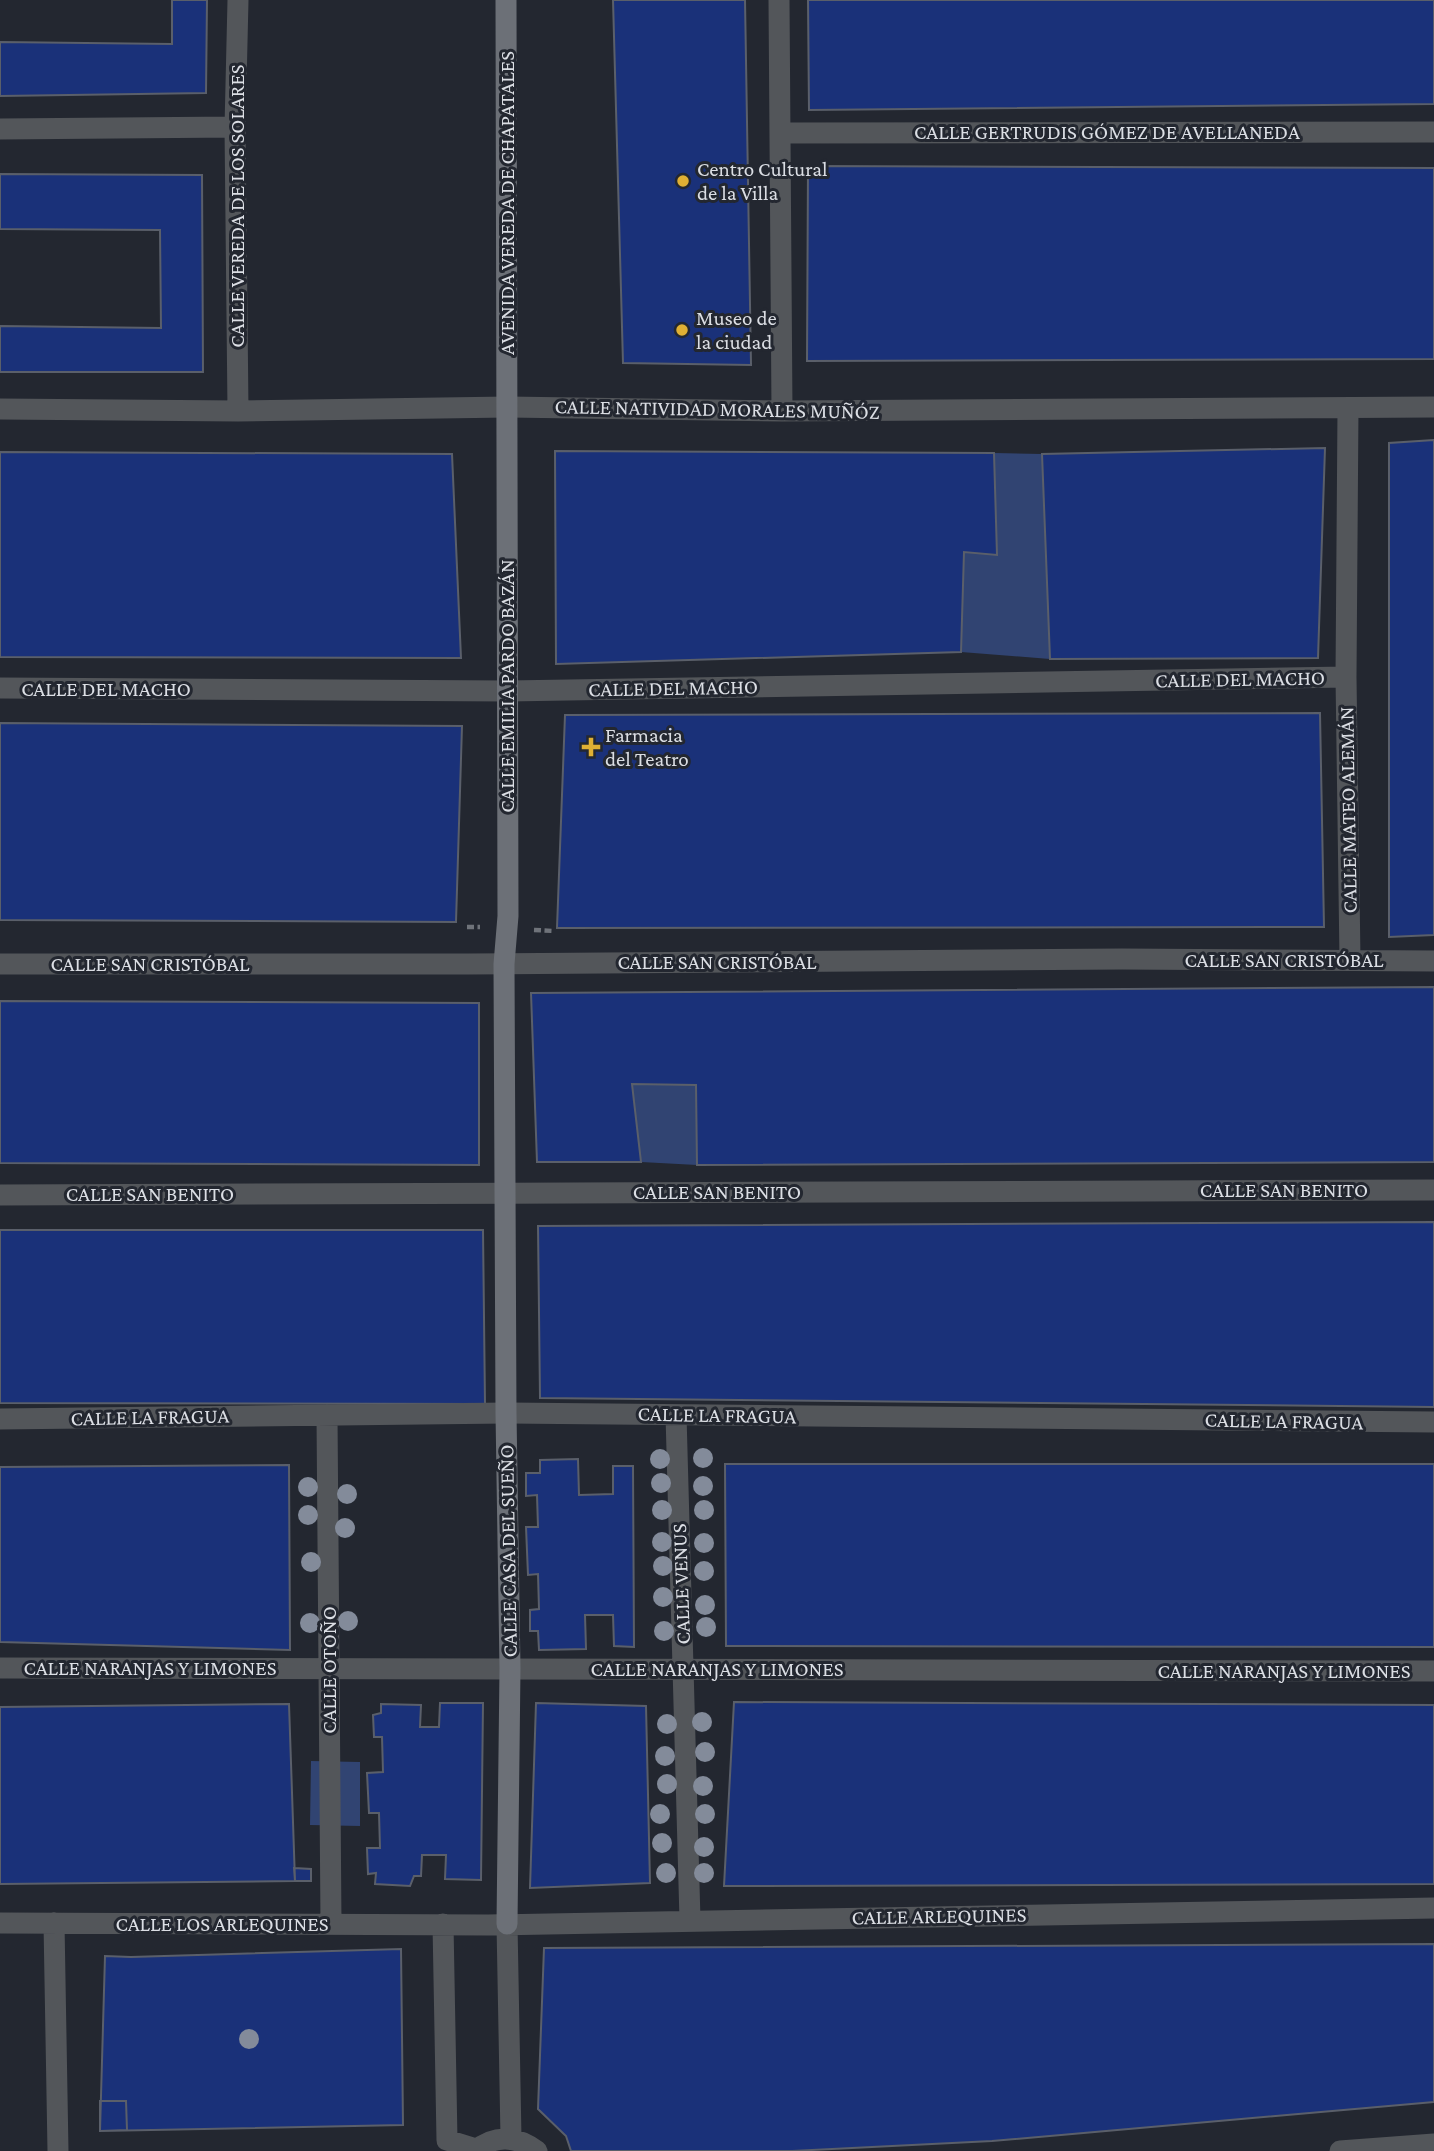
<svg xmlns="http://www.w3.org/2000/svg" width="1434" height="2151" font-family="'Crimson Pro',serif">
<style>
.green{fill:#314472}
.building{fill:#1a3179;stroke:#5a5f6a;stroke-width:2}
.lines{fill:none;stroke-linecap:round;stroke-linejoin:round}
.path{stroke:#6f737a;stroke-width:4.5;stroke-dasharray:7 3.5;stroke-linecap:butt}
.street{stroke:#53565a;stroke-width:21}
.secondary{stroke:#6c7077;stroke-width:21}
.tree{fill:#838b9a}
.poi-dot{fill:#e0b034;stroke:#232730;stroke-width:2.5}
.labels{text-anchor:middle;stroke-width:6;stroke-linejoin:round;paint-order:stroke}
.street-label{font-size:21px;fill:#dbdee4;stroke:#232730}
.poi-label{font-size:21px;fill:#dbdee4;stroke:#232730;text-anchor:start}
</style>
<rect width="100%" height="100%" fill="#232730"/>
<path class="green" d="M994,453L1042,454L1050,659L961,652L964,552L997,554Z
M632,1084L696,1085L697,1165L641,1162Z
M311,1761L360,1762V1826L310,1825Z"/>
<path class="building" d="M172,0H207L206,93L0,96V42L172,44Z
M613,0H745L751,365L623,363Z
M808,0H1434V104L809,110Z
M808,166L1434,168V359L807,361Z
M0,174L202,175L203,372H0V326L161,328L160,230L0,229Z
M1434,440V935L1389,937V443Z
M1325,448L1318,658L1050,659L1042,454Z
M555,451L994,453L997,555L964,552L961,652L556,664Z
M0,452L452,454L461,658L0,657Z
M1320,713L1324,927L557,928L565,715Z
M0,723L462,726L456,922L0,920Z
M1434,987V1162L697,1165L696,1085L632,1084L641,1162H537L531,993Z
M0,1001L479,1003V1165L0,1163Z
M1434,1222V1407L540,1398L538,1226Z
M0,1230H483L485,1404L0,1403Z
M578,1459L579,1495L613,1494V1466H633L634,1647L614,1646L613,1615H585L586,1649L539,1650L538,1631H530V1610L539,1609L538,1574L528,1575L526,1527H538L537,1495L526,1496V1473H540V1460Z
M725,1464H1434V1647L726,1646Z
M289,1465L290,1650L0,1642V1467Z
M734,1702L1434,1705V1884L724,1886Z
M440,1703H483L481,1880L445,1879L446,1855H422L421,1876H414L410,1886L375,1884L376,1873L368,1874L367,1848H380L379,1813H369L367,1773L383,1772L382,1737H374L373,1715L381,1713V1704L421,1705L420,1727H439Z
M536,1703L646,1706L650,1883L530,1888Z
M289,1704L295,1881L0,1884V1707Z
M294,1868L311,1869V1881H295Z
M1434,1944V2102L992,2141L792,2151H571L566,2136L538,2109L544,1948Z
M401,1949L403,2125L100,2131L105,1956L131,1957Z
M100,2101H126L127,2130L100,2131Z"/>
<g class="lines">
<path class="path" d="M467,927H480
M534,930L554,931"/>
<path class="street" d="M238,0L235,127L238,411
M779,0L782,411
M0,129L235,127
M780,133L1434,132
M1348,408L1346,677L1350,960
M0,409L238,411L508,407L782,411L1434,407
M0,688L506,691L1346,677
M0,964H468L1122,959L1434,961
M0,1195L1434,1190
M327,1415L331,1924
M676,1415L690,1920
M0,1419L506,1413L1434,1422
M0,1668L1434,1671
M0,1923L488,1925L1434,1908
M54,1923L58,2151
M443,1924L447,2140L476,2149
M507,1924L511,2138
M475,2151C495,2134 516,2136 537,2151
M1340,2151L1434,2144"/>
<path class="secondary" d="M506,0L508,916L504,964L506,1413L510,1668L507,1924"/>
</g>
<g class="tree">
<circle cx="703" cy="1458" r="10"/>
<circle cx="660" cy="1459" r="10"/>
<circle cx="661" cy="1483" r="10"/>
<circle cx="703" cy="1486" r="10"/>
<circle cx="308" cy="1487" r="10"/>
<circle cx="347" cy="1494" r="10"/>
<circle cx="662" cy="1510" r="10"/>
<circle cx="704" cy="1510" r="10"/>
<circle cx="308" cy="1515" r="10"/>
<circle cx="345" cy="1528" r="10"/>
<circle cx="662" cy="1542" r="10"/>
<circle cx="704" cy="1543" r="10"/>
<circle cx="311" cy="1562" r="10"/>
<circle cx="663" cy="1566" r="10"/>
<circle cx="704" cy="1571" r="10"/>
<circle cx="663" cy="1597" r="10"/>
<circle cx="705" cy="1605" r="10"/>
<circle cx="348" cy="1621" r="10"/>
<circle cx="310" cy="1623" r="10"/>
<circle cx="706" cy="1627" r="10"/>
<circle cx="664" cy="1631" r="10"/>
<circle cx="702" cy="1722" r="10"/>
<circle cx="667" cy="1724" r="10"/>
<circle cx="705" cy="1752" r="10"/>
<circle cx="665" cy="1756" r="10"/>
<circle cx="667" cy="1784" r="10"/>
<circle cx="703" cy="1786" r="10"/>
<circle cx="660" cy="1814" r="10"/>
<circle cx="705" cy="1814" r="10"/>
<circle cx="662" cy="1843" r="10"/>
<circle cx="704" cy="1847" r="10"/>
<circle cx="666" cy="1873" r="10"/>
<circle cx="704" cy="1873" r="10"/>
<circle cx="249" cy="2039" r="10"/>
</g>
<g class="poi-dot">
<circle cx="683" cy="181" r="7"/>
<circle cx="682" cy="330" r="7"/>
<path d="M587.5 736.5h7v7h7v7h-7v7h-7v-7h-7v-7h7z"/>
</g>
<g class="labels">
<g class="street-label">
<text x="1107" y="139">CALLE GERTRUDIS GÓMEZ DE AVELLANEDA</text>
<text transform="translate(507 203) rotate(-90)" y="7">AVENIDA VEREDA DE CHAPATALES</text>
<text transform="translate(237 206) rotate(-90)" y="7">CALLE VEREDA DE LOS SOLARES</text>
<text transform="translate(717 409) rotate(1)" y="7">CALLE NATIVIDAD MORALES MUÑÓZ</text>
<text transform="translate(1240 679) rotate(-1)" y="7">CALLE DEL MACHO</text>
<text transform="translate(507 686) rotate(-90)" y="7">CALLE EMILIA PARDO BAZÁN</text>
<text transform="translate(673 688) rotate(-1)" y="7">CALLE DEL MACHO</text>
<text x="106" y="696">CALLE DEL MACHO</text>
<text transform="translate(1348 810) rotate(-91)" y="7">CALLE MATEO ALEMÁN</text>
<text x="1284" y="967">CALLE SAN CRISTÓBAL</text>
<text x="717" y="969">CALLE SAN CRISTÓBAL</text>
<text x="150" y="971">CALLE SAN CRISTÓBAL</text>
<text x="1284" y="1197">CALLE SAN BENITO</text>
<text x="717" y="1199">CALLE SAN BENITO</text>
<text x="150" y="1201">CALLE SAN BENITO</text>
<text transform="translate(717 1415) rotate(1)" y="7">CALLE LA FRAGUA</text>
<text transform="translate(150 1417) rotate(-1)" y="7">CALLE LA FRAGUA</text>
<text transform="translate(1284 1421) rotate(1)" y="7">CALLE LA FRAGUA</text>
<text transform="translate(508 1551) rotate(-91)" y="7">CALLE CASA DEL SUEÑO</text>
<text transform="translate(681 1584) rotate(-92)" y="7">CALLE VENUS</text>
<text x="150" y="1675">CALLE NARANJAS Y LIMONES</text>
<text x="717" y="1676">CALLE NARANJAS Y LIMONES</text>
<text transform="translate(329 1670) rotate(-90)" y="7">CALLE OTOÑO</text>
<text x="1284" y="1678">CALLE NARANJAS Y LIMONES</text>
<text transform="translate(939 1916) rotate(-1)" y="7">CALLE ARLEQUINES</text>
<text x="222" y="1931">CALLE LOS ARLEQUINES</text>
</g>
<g class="poi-label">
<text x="697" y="176">Centro Cultural<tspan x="697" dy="24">de la Villa</tspan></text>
<text x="696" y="325">Museo de<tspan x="696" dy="24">la ciudad</tspan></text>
<text x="605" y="742">Farmacia<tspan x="605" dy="24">del Teatro</tspan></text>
</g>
</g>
</svg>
